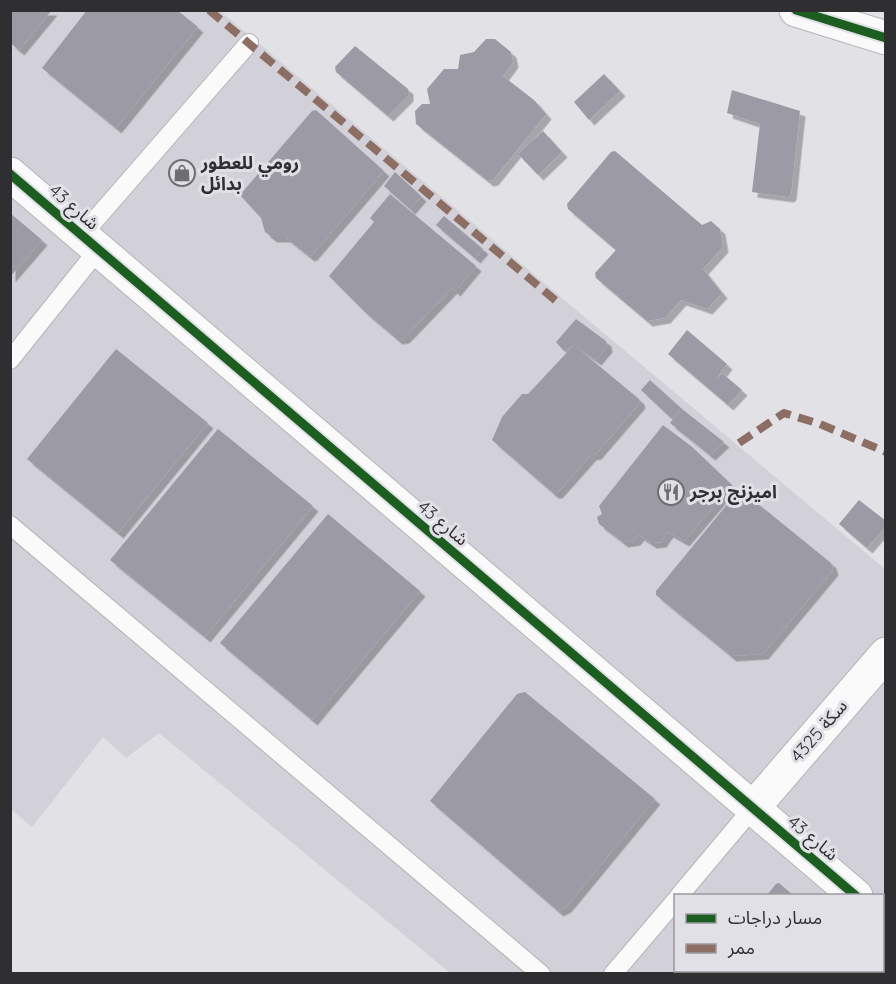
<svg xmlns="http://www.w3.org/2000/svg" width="896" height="984" font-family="Quicksand,'Noto Sans Arabic',sans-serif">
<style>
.built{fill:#d2d1d9;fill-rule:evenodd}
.building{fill:#9c9aa5;filter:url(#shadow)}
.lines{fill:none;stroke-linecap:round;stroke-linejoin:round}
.service-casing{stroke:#b5b4b7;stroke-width:20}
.minor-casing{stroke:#b5b4b7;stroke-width:35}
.tertiary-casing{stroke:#b5b4b7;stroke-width:35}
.service{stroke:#fbfafb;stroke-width:18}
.minor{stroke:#fbfafb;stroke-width:33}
.tertiary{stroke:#fbfafb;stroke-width:33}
.quiet{stroke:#8d6e63;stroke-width:8;stroke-dasharray:15 8;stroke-linecap:butt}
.cycleway-casing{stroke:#e1e0e7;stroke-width:13}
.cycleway{stroke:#1b5e20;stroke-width:9}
.labels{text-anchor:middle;stroke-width:6;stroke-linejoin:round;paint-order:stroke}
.poi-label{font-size:18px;font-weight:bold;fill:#2f2e31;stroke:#e1e0e7;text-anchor:start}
.street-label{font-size:18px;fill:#2f2e31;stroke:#e1e0e7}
</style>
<defs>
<filter id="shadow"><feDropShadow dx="5.5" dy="5.5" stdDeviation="0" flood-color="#0004"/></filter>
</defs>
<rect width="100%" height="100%" fill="#e2e1e6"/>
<path class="built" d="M10,11H220L885,569V973H450L159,733L126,758L103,737L32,827L11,809ZM676,896H882V970H676Z"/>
<path class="building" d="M10,10H52L19,50L10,43Z
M87,10H177L198,27L116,128L42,68Z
M486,39H495L511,52L513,62L503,76L534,100L546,114L493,180L488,181L416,124L415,111L422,104H430L427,89L444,69H458L460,55L474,52Z
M355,46L408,89V96L388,116L336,72L335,67Z
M604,74L620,91L589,120L574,102Z
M732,90L800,111L791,195L788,197L752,192L760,124L727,113Z
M316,110L384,171L312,255L309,256L285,237H272L265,232L261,218L240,195L312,111Z
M543,131L562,152L538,175L518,154Z
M615,151L702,225L711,221L720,229L723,247L703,269L722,293L707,309L681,300L665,318L647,321L596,278L595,273L616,250L568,209L567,204L611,152Z
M395,172L421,196L410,209L384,186Z
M390,194L476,266L455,291L452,288L404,338L397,339L366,313L329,276L374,222L370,218Z
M10,213L42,240L10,277Z
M444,216L483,249L475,258L436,225Z
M576,319L606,341L607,347L596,360L575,346L639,399L640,403L596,454L591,455L557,493H553L492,440L502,417L522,394H528L574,345L564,351L556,342Z
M687,330L727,364L716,379L722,373L742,390L728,405L668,354Z
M116,349L208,423L118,533L27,459Z
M650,380L682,409L671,418L641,390Z
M682,409L724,442L710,455L670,423Z
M663,425L691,446L732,485L684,541L668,532L661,542L651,543L639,535L635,540L623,542L599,524L597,517L602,514L599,506Z
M218,429L313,506L205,637L110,560Z
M741,490L831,563L833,570L763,654L731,656L656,595V591L738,491Z
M859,500L886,521V526L867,548L839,524Z
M328,514L420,591L312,720L220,643Z
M525,692L655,799L566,907L558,911L430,801L517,694Z
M779,883L794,896H766L776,884Z
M702,970H815L813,974H699Z"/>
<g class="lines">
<defs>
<path id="service" d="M82,235L249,43
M10,360L98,250
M10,525L541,974
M679,896L752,809
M613,974L676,900"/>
<path id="minor" d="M796,10L886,38
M752,809L886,654"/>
<path id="tertiary" d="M10,174L856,896
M882,918L886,920"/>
</defs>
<use href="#service" class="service-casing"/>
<use href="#minor" class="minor-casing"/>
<use href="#tertiary" class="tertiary-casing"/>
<use href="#service" class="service"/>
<use href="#minor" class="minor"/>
<use href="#tertiary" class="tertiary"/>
<path class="quiet" d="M209,10L561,305
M739,443L784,413L820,424L886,452"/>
<defs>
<path id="cycleway" d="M796,10L886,38
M10,174L856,896"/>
</defs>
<use href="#cycleway" class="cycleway-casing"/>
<use href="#cycleway" class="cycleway"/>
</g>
<defs>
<symbol id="shop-ring" viewBox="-11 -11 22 22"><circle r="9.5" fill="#e1e0e7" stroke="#6e6d70" stroke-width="1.5"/><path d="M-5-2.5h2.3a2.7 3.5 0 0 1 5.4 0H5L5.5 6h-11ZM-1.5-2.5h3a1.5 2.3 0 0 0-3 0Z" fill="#6e6d70"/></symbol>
<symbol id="restaurant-ring" viewBox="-11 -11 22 22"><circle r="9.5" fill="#e1e0e7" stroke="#6e6d70" stroke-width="1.5"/><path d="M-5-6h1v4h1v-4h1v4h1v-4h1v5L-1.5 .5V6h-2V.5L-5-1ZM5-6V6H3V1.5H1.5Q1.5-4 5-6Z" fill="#6e6d70"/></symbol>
</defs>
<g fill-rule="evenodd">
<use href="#shop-ring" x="167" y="158" width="30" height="30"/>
<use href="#restaurant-ring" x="656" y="477" width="30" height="30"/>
</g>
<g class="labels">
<g class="poi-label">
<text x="201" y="169">رومي للعطور<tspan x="201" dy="21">بدائل</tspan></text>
<text x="690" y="498">اميزنج برجر</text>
</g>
<g class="street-label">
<text transform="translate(74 207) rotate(41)" y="6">شارع 43</text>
<text transform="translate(443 523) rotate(40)" y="6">شارع 43</text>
<text transform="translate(819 731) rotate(-49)" y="6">سكة 4325</text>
<text transform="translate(813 838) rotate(40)" y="6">شارع 43</text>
</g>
</g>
<rect width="896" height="984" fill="none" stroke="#2f2e31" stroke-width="24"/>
<rect x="674" y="894" width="210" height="78" fill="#e1e0e7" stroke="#9a999e" stroke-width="1.5"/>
<rect x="686" y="914" width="30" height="9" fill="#1b5e20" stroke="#9a999e" stroke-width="1.5"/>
<text x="728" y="924" font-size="18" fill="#2f2e31">مسار دراجات</text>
<rect x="686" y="944" width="30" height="9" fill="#8d6e63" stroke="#9a999e" stroke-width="1.5"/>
<text x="728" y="954" font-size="18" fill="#2f2e31">ممر</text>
</svg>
